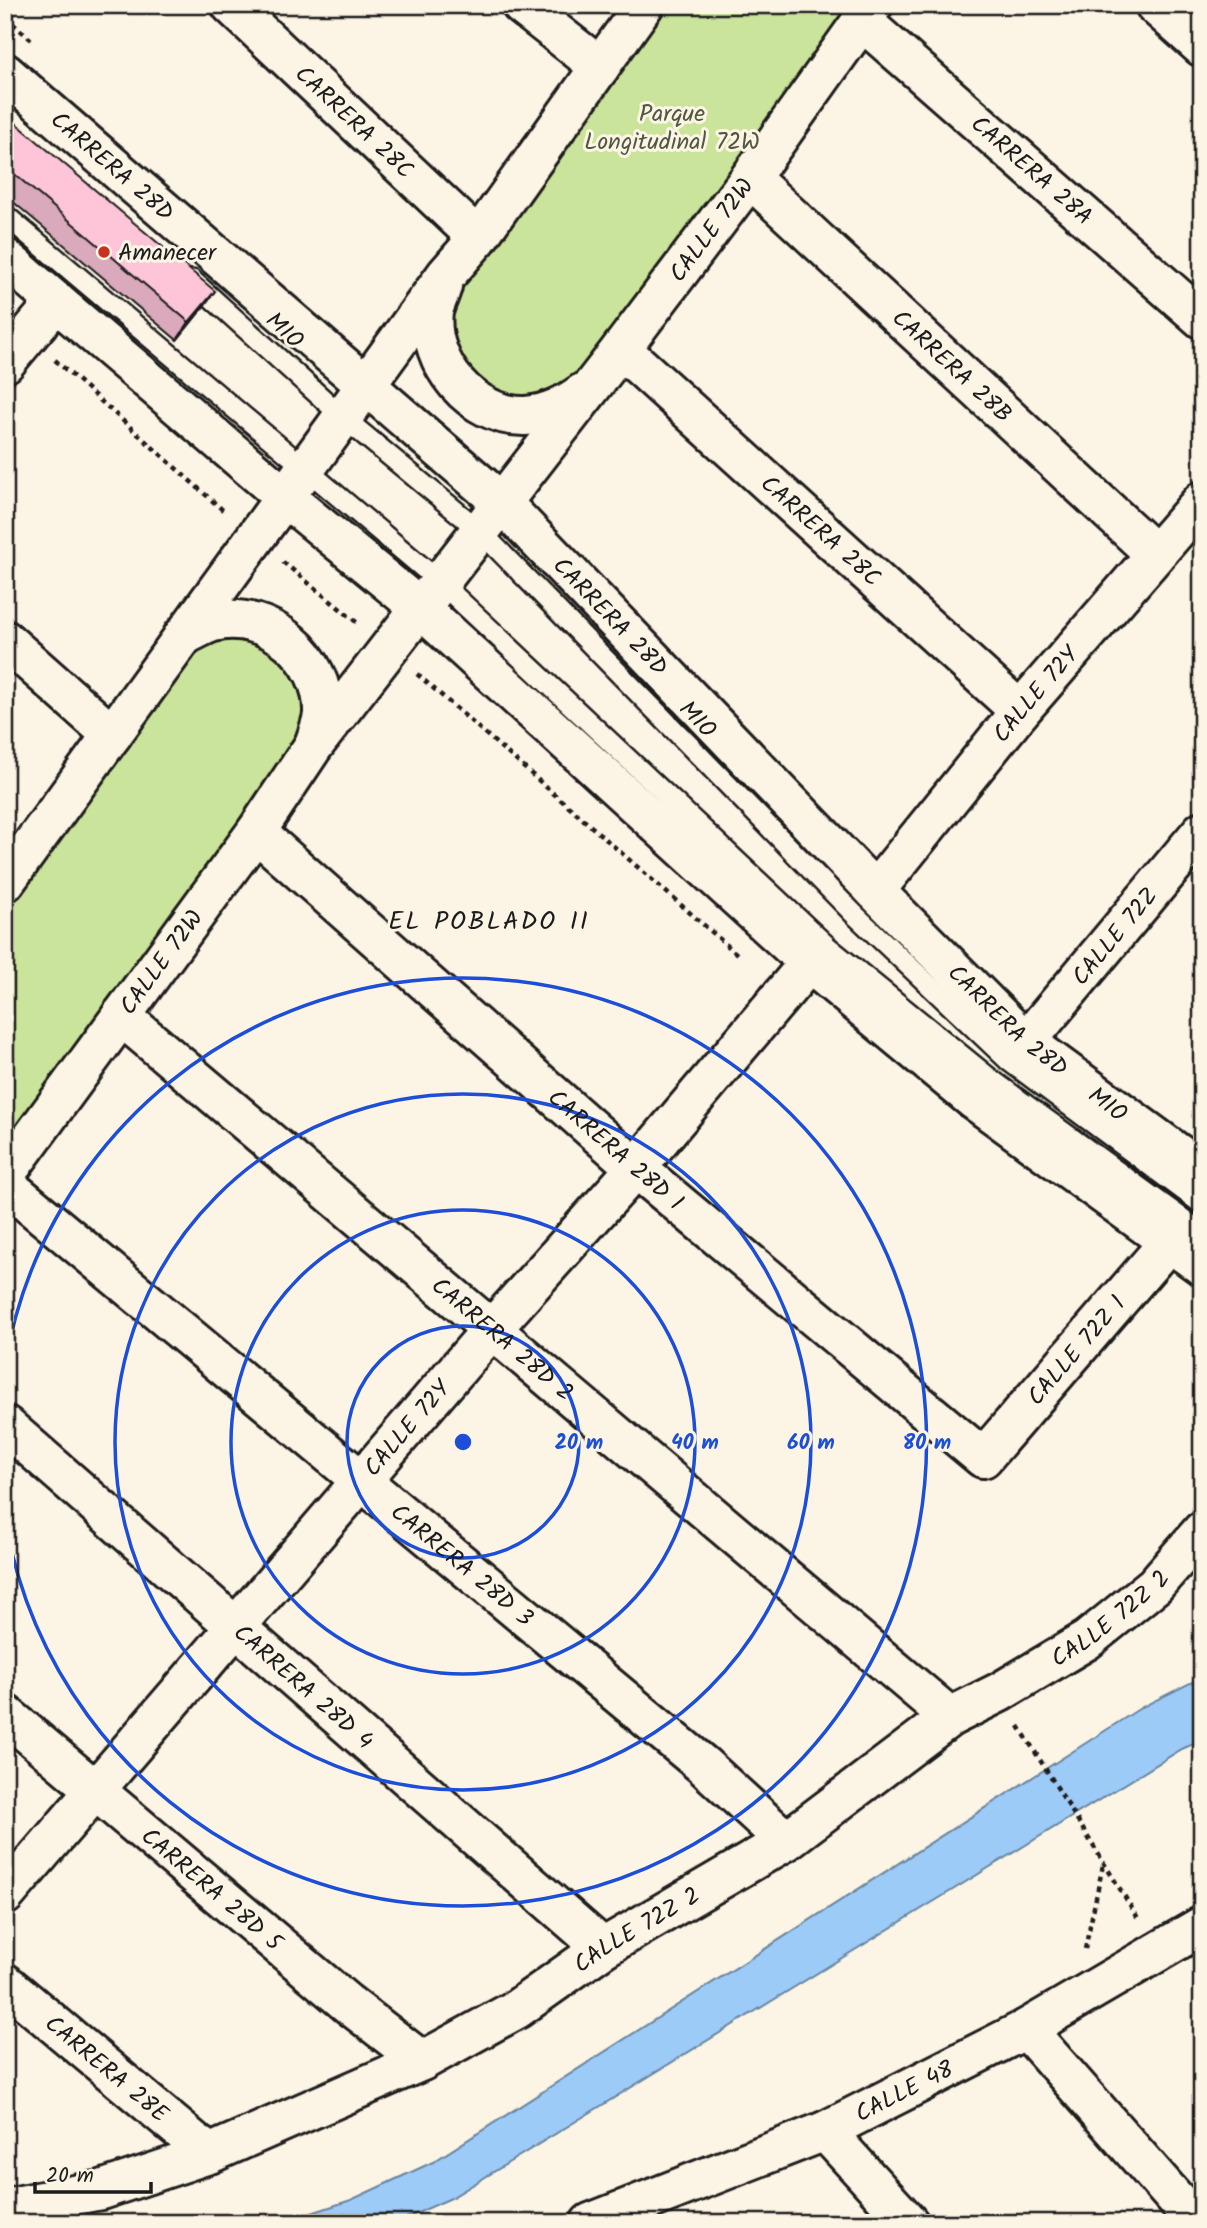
<svg xmlns="http://www.w3.org/2000/svg" width="1207" height="2228" font-family="Kalam,sans-serif">
<style>
.green{fill:#cbe49b;stroke:#74805c;stroke-width:2}
.water{fill:#9dcbf8;stroke:#6985a0;stroke-width:2}
.lines{fill:none;stroke-linecap:round;stroke-linejoin:round}
.service-casing{stroke:#1c1c1c;stroke-width:24}
.minor-casing{stroke:#1c1c1c;stroke-width:44}
.tertiary-casing{stroke:#1c1c1c;stroke-width:44}
.path{stroke:#1c1c1c;stroke-width:4.5;stroke-dasharray:5 5;stroke-linecap:butt}
.service{stroke:#fcf5e5;stroke-width:19}
.minor{stroke:#fcf5e5;stroke-width:38}
.tertiary{stroke:#fcf5e5;stroke-width:38}
.wall{fill:#daa9bb;stroke:#1c1c1c;stroke-width:2}
.shaded-wall{fill:#b28a98;stroke:#1c1c1c;stroke-width:2}
.building{fill:#fec5d9;stroke:#1c1c1c;stroke-width:2}
.ring{fill:none;stroke:#1d4ed8;stroke-width:3.5}
.poi-dot{fill:#c8321e;stroke:#fcf5e5;stroke-width:2.5}
.labels{text-anchor:middle;stroke-width:6;stroke-linejoin:round;paint-order:stroke}
.park-label{font-size:24px;fill:#515842;stroke:#fcf5e5}
.street-label{font-size:24px;fill:#1c1c1c;stroke:#fcf5e5}
.poi-label{font-size:24px;fill:#1c1c1c;stroke:#fcf5e5;text-anchor:start}
.neighbourhood-label{font-size:26px;letter-spacing:2px;fill:#1c1c1c;stroke:#fcf5e5}
.centre{fill:#1d4ed8;stroke:#fcf5e5;stroke-width:3.5}
.ring-label{font-size:21px;text-anchor:middle;font-weight:bold;fill:#1d4ed8;stroke:#fcf5e5;stroke-width:6;stroke-linejoin:round;paint-order:stroke}
</style>
<rect width="100%" height="100%" fill="#fcf5e5"/>
<filter id="ink" filterUnits="userSpaceOnUse"><feTurbulence type="fractalNoise" baseFrequency=".0143" numOctaves="2"/><feDisplacementMap in="SourceGraphic" scale="14" xChannelSelector="R" yChannelSelector="G"/><feConvolveMatrix kernelMatrix="1 2 1 2 8 2 1 2 1" color-interpolation-filters="sRGB"/></filter>
<g filter="url(#ink)">
<path class="green" d="M644,5H873L562,408L455,384L446,275Z
M277,632L323,714L5,1175V882L183,636Z"/>
<path class="water" d="M1202,1677V1740L1182,1749L451,2198L395,2223H281L351,2200L433,2162L1142,1707Z"/>
<g class="lines">
<defs>
<path id="service" d="M5,215L441,583L826,945L992,1080L1202,1233
M192,280L345,419L480,531L854,914L1009,1061L1202,1204"/>
<g id="minor">
<path id="s1" d="M231,5L478,238"/>
<path d="M521,5L600,67"/>
<path d="M1155,5L1202,47"/>
<path id="s2" d="M862,21L1202,319"/>
<path id="s3" d="M750,178L1155,554"/>
<path d="M442,286C440,294 435,303 433,312C427,363 472,417 525,416C548,415 566,405 584,392"/>
<path id="s4" d="M621,349L1020,711"/>
<path d="M5,363L56,302"/>
<path d="M183,636C192,632 203,625 213,622C268,609 325,657 323,714C322,724 317,735 314,745"/>
<path d="M5,640L112,735"/>
<path id="s5" d="M256,832L636,1168L983,1458L1169,1242"/>
<path d="M5,882L446,275L478,238L644,5"/>
<path id="s6" d="M875,891L1020,711L1202,501"/>
<path id="s7" d="M121,1016L950,1717"/>
<path id="s8" d="M1026,1042L1202,831"/>
<path id="s9" d="M5,1175L256,832L314,745L621,349L750,178L873,5"/>
<path id="s10" d="M5,1184L703,1765L786,1841"/>
<path id="s11" d="M5,1425L603,1948"/>
<path id="s12" d="M5,1714L347,2003L422,2061"/>
<path id="s13" d="M5,1895L491,1330L636,1168L809,963"/>
<path id="s14" d="M5,1983L209,2154"/>
<path d="M1026,2029L1194,2220"/>
<path d="M825,2131L909,2223"/>
<path id="s15" d="M5,2208L101,2190L209,2154L422,2061L517,2009L603,1948L786,1841L950,1717L1000,1692L1087,1640L1155,1585L1202,1531"/>
</g>
<g id="tertiary">
<path id="s16" d="M5,73L502,503L875,891L1026,1042L1202,1171"/>
<path d="M5,258L287,499L421,609L809,963L974,1100L1202,1266"/>
<path id="s17" d="M590,2223L825,2131L1026,2029L1202,1926"/>
</g>
</defs>
<use href="#service" class="service-casing"/>
<use href="#minor" class="minor-casing"/>
<use href="#tertiary" class="tertiary-casing"/>
<path class="path" d="M5,17L34,42
M55,360L226,513
M283,562L360,625
M417,674L737,954
M1019,1726L1138,1918
M1085,1949L1103,1865"/>
<use href="#service" class="service"/>
<use href="#minor" class="minor"/>
<use href="#tertiary" class="tertiary"/>
</g>
<path class="wall" d="M5,114L202,309L177,340L5,195Z"/>
<path class="shaded-wall" d="M215,291L202,309L177,340L189,322Z"/>
<path class="building" d="M5,114L215,291L189,322L5,166Z"/>
</g>
<g class="ring">
<circle cx="463" cy="1442" r="116"/>
<circle cx="463" cy="1442" r="232"/>
<circle cx="463" cy="1442" r="348"/>
<path d="M5 1365A464 464 0 1 1 5 1519"/>
</g>
<circle class="poi-dot" cx="104" cy="252" r="7"/>
<g class="labels">
<g class="park-label">
<text x="672" y="121">Parque<tspan x="672" dy="28">Longitudinal 72W</tspan></text>
</g>
<g class="street-label">
<text dy="8" stroke="none"><textPath href="#s1" startOffset="170">CARRERA 28C</textPath></text>
<text dy="8" stroke="none"><textPath href="#s16" startOffset="142">CARRERA 28D</textPath></text>
<text dy="8" stroke="none"><textPath href="#s2" startOffset="226">CARRERA 28A</textPath></text>
<text dy="8" stroke="none"><textPath href="#s9" startOffset="1180">CALLE 72W</textPath></text>
<text transform="translate(285 330) rotate(43)" y="8">MIO</text>
<text dy="8" stroke="none"><textPath href="#s3" startOffset="276">CARRERA 28B</textPath></text>
<text dy="8" stroke="none"><textPath href="#s4" startOffset="270">CARRERA 28C</textPath></text>
<text dy="8" stroke="none"><textPath href="#s16" startOffset="814">CARRERA 28D</textPath></text>
<text dy="8" stroke="none"><textPath href="#s6" startOffset="254">CALLE 72Y</textPath></text>
<text transform="translate(698 719) rotate(46)" y="8">MIO</text>
<text dy="8" stroke="none"><textPath href="#s8" startOffset="138">CALLE 72Z</textPath></text>
<text dy="8" stroke="none"><textPath href="#s9" startOffset="264">CALLE 72W</textPath></text>
<text dy="8" stroke="none"><textPath href="#s16" startOffset="1381">CARRERA 28D</textPath></text>
<text transform="translate(1108 1104) rotate(37)" y="8">MIO</text>
<text dy="8" stroke="none"><textPath href="#s5" startOffset="480">CARRERA 28D 1</textPath></text>
<text dy="8" stroke="none"><textPath href="#s7" startOffset="500">CARRERA 28D 2</textPath></text>
<text dy="8" stroke="none"><textPath href="#s5" startOffset="1102">CALLE 72Z 1</textPath></text>
<text dy="8" stroke="none"><textPath href="#s13" startOffset="616">CALLE 72Y</textPath></text>
<text dy="8" stroke="none"><textPath href="#s10" startOffset="595">CARRERA 28D 3</textPath></text>
<text dy="8" stroke="none"><textPath href="#s15" startOffset="1264">CALLE 72Z 2</textPath></text>
<text dy="8" stroke="none"><textPath href="#s11" startOffset="397">CARRERA 28D 4</textPath></text>
<text dy="8" stroke="none"><textPath href="#s12" startOffset="271">CARRERA 28D 5</textPath></text>
<text dy="8" stroke="none"><textPath href="#s15" startOffset="696">CALLE 72Z 2</textPath></text>
<text dy="8" stroke="none"><textPath href="#s14" startOffset="133">CARRERA 28E</textPath></text>
<text dy="8" stroke="none"><textPath href="#s17" startOffset="341">CALLE 48</textPath></text>
</g>
<g class="poi-label">
<text x="118" y="260">Amanecer</text>
</g>
<g class="neighbourhood-label">
<text x="489" y="929">EL POBLADO II</text>
</g>
</g>
<circle cx="463" cy="1442" r="10" class="centre"/>
<g class="ring-label">
<text x="579" y="1449">20 m</text>
<text x="695" y="1449">40 m</text>
<text x="811" y="1449">60 m</text>
<text x="927" y="1449">80 m</text>
</g>
<rect width="1207" height="2228" fill="none" stroke="#fcf5e5" stroke-width="28"/>
<rect x="14" y="14" width="1179" height="2200" fill="none" stroke="#1c1c1c" stroke-width="2.5" filter="url(#ink)"/>
<path d="M35 2182v10h116v-10" fill="none" stroke="#1c1c1c" stroke-width="3.5"/>
<text x="46" y="2182" font-size="21" fill="#1c1c1c" stroke="#fcf5e5" stroke-width="5" paint-order="stroke">20 m</text>
</svg>
